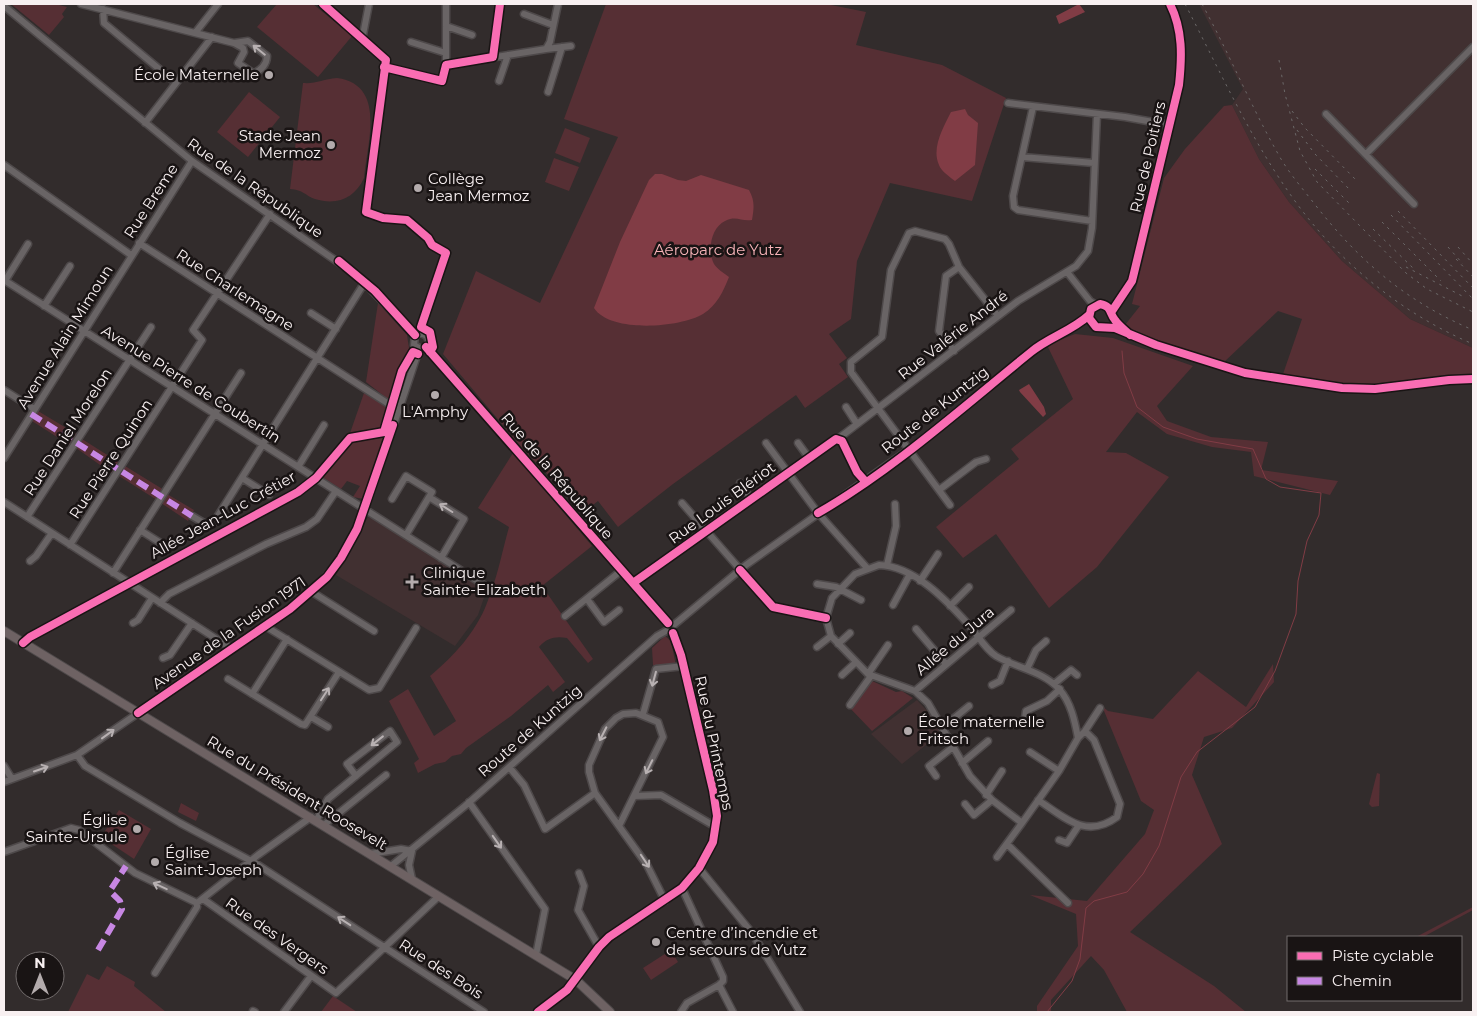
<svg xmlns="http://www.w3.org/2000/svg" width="1477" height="1016" font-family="Montserrat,sans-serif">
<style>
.built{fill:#413031}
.green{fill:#562f34}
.water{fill:#813c45}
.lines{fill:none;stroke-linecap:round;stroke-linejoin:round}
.stream{stroke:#813c45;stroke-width:1}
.minor-casing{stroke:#4e494a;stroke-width:9}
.major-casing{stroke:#4e494a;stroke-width:10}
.minor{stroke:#696465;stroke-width:6}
.major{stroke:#6e6263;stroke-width:8}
.rail{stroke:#6b6868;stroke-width:1;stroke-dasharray:2.5 5;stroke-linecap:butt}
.quiet{stroke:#c787e3;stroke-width:6;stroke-dasharray:12 6;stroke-linecap:butt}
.cycleway-casing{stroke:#191414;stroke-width:11}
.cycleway{stroke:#f96db3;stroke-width:8}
.oneway{stroke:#b8b1b2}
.poi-dot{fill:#b3abac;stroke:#191414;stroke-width:2}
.labels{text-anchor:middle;stroke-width:5;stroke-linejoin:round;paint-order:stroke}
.poi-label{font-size:15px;fill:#f8f0f1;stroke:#191414;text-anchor:start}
.street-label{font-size:15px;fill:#f8f0f1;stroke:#191414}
.park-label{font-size:15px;fill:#f7b3b8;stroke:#191414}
</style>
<rect width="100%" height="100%" fill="#322c2c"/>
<path class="built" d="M1199,4H1473V348L1410,319L1342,261L1289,202L1259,159L1232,105L1243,89Z
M368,517L382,523L487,589L478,615L455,646L336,575Z
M917,700L932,716L941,733L902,764L871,734Z"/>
<path class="green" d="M11,4H55L67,7L62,14L64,17L49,35Z
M277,4H313L352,36L318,77L257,27Z
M606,4H826L866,12L856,45L942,65L1006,98L972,201L890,183L857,261L851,319L829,334L847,358L839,364L848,377L805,408L796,395L673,484L618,527L598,501L584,512L523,449L443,354L476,271L540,303L618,137L564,119Z
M337,78C387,85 367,143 364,178C355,198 337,206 315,199C304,195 304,190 290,189L303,83C316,84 323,79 337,78Z
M249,92L280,117L248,157L217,132Z
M1232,105L1259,159L1289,202L1342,261L1410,319L1473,348V374L1378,384H1344L1283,374L1302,319L1278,311L1223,363L1143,336L1125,325L1140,306L1132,304L1164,178L1185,149L1224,106Z
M565,128L590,138L580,163L555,153Z
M554,158L579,167L569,191L545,182Z
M378,303L407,335L409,348L415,356L398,402L394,404L366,382Z
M1075,334L1113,338L1193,366L1157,406L1167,421L1211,437L1268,442L1261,470L1338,481L1330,495L1254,476L1251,452L1212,447L1167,434L1137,412L1106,452L1126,453L1169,477L1097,567L1049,608L996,534L963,558L936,527L1019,459L1011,449L1073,399L1047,345Z
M364,393L393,410L395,414L364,499L353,497L360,486L347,481L341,489L316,473L349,436Z
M38,411L78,435L71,446L32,421Z
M82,439L120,463L113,474L76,448Z
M513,453L592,546L542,586L593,659L588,663L567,638C555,636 547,638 539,647L565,682L553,692L548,685L511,716L466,748L461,754L452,756L445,762L435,764L418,773L414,763L419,759L389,701L408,689L434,736L456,721L430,676C454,656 476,632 487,603C497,579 502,552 509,527L478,508Z
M125,466L164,490L157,500L119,476Z
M167,494L194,510L188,521L161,503Z
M665,636L671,641L676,666L653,665L652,648Z
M1273,664L1274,682L1232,728L1204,737L1192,775L1222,844L1130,932L1214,986L1246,1012H1127L1104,970L1091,956L1051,1000V1012H1037V1006L1078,946L1076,914L1030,895L1087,901L1145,834L1154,810L1141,801L1102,706L1108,711L1153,719L1198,671L1246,707Z
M870,680L896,692L902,691L913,698L872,731L847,705L864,681Z
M1377,773L1380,774L1379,806L1372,807L1369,804Z
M181,803L199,813L196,821L178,812Z
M119,810L151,829L134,859L101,837Z
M1473,907V910L1423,937H1416Z
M671,950L678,962L651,980L643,968Z
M107,966L135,982L134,986L166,1012H68L87,974L99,980Z
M333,996L357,1012H321Z"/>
<path class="water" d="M1079,4L1085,12L1059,24L1056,16Z
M965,109L968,115L978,123L975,165L955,181C950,177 941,171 939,165C931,148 944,126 951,112Z
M655,174H662L678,180L686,181L701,175L749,190C755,201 754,208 752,220C741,222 737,215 725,221C711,228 707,250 714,264C717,269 724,273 729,277C723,292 717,305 703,314C679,328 610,333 594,308L620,242L649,180Z
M1029,384L1044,407L1046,414L1043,417L1020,392L1019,390Z"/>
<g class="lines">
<path class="stream" d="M1047,1012L1072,981L1080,959L1086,908L1094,901L1127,892L1143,874L1159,846L1181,777L1197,752L1255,707L1275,671L1296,614L1298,581L1307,541L1319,515L1321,493L1280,487L1266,479L1253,449L1197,439L1163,427L1137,407L1124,373L1122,351"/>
<defs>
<path id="minor" d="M81,4L234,43L243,48L244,52L238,63L253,73C261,71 267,64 267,56L248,41L234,43
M4,6L192,161L358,276L415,335
M103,9L104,23L176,83
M524,14L553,25
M446,26L472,35
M195,33L218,4
M362,40L369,4
M411,42L446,53
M546,49L571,46
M446,65V4
M442,81L446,65L546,49L550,42L558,4
M499,81L508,55
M548,92L562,47
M1008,103L1125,117L1170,125
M1033,107L1013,196L1014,207L1018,210L1092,221
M1326,114L1414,204
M145,123L212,37
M1366,154L1473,47
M1022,157L1094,163
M4,165L131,255
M139,243L398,410
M1067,272L1090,301L1096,305
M4,280L484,585
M5,281L28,244
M44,306L70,266
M1112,311L1132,281L1134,273L1179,85C1182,57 1183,30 1170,4
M311,313L336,329
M415,335L421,333L427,336L429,342L426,347
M415,335L414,345L421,349
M1130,335C1125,330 1119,326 1115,320C1109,313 1112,306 1100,304L1091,309L1089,318L1096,327L1115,328L1156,345L1245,373L1342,388L1375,389L1449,380L1473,379
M426,347L668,623
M954,351L939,331L946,276L959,267
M4,390L34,409
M846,407L857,424
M839,438L1018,301L1076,266L1088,251L1092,228L1097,114
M766,443L818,513L867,568
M798,443L809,458
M4,458L192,161
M298,467L324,425
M242,478L269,495
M740,483L751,499
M939,490L976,462L986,459
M392,499L406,476L432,492L429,497
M4,502L232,649
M682,503L773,607L826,618
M950,505L851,372V362L882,337L891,270L909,233L915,231L945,239L949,244L959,267L998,316
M192,516L209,526L214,522L365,282
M27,517L151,327
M140,530L159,542
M406,535L429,497L464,519L441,558
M70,545L202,340L193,330L270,214
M30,561L36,556L52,533
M879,565C914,566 946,600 968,624C977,634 985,649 996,656C1016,668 1043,671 1059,689C1071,702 1075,722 1078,738L1059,771L1022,823L992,800L970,776L928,703L915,691L868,674L831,636L826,618L832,598L855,574Z
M887,565L896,526L895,504
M113,573L241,373
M920,581L938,554
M633,583L827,446
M817,584L836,587L861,600
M312,592L374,631
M587,599L604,622L619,610
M160,603L169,594L266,544L306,527L317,519L336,491
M893,605L910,574
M950,606L969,587
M565,616L622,570
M133,623L138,620L152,598
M675,624L746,565L914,446L1033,350L1082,321L1089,315
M265,626L369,690L379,688L416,628
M916,629L946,664
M23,643L30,637L92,603
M838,644L850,633
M817,647L831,636
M163,658L170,655L192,623
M1027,669L1036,650L1046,641
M868,674L888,645
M842,675L855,663
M228,679L301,724L305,725L339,672
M1054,684L1071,670L1077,675
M992,685L1000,681L1008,661
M915,691L1011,610
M252,694L287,639
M850,705L871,676
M643,714L656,669L684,666
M311,717L328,727
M1025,718L1026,711L1047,701L1060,689
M943,727L969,706
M1085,731L1100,708
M1030,752L1059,771
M77,755L85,766L180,823L255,863L484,1012
M962,763L988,741
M4,766L12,779
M509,767L524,785L545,829L595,793
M936,776L929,766L953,747
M4,782L77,755L290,609C352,562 360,523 384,453C396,418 408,384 419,349
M986,795L1002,771
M635,796L661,795L716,827
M1038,800C1064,817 1086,840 1117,817L1120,804L1094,740L1085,731L1078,738
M469,802L545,909L536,955
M965,804L974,815L992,800
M316,821L328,799L397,742L390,731L347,764L356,776
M324,825L386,775
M619,826L663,737L658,722L636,713L623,714L616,718L605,729L589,765V772L595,793L647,865L665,901
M1059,840L1067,843L1079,825
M1007,844L1068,903
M412,851L409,865L412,879
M4,852L71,828L79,830L135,873L197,903L258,855L311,817
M370,854L401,849L412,851
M997,857L1022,823
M391,866L465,806L657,636L666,631
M699,868L752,933L800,1012
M579,873L584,886L578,910L599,947
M203,899L336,993L439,896
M155,973L197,907V903
M719,985L733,1012
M253,1011L255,1012
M284,1012L311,976
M538,1012L567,990L599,947L609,937L682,888L699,868L713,842L717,816L713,790L681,655L673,633
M681,1012L687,1003L719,985L723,981V977L682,888"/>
<path id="major" d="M4,631L576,980L610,1012"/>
</defs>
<use href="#minor" class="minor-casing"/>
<use href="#major" class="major-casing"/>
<use href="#minor" class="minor"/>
<use href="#major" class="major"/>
<path class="rail" d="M1185,4C1218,67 1249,136 1290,194C1335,259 1400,313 1473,344
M1202,4C1230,55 1252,109 1281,159C1290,174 1302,188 1313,202C1358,260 1405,301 1473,330
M1279,60L1285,94L1300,151L1317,182L1406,273L1427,289L1473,312
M1292,111L1305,128L1358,182
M1297,130L1315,154L1350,190
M1315,169L1349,203
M1398,211L1473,288
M1391,215L1473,299
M1382,222L1441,281
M1373,229L1415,270
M1448,247L1463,264
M1458,247L1473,264
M1456,259L1473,277
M1406,267L1466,298"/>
<path class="quiet" d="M31,414L192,516
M98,950L122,909L120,901L112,893L111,889L126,866"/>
<defs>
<path id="cycleway" d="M323,4L386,60L366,212L383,218L407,220L428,238L432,245L446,253L421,327L430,332L433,347L430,352
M384,67L442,81L446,65L493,57L500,4
M339,261L375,291L415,335
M1112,311L1132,281L1134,273L1179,85C1182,57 1183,30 1170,4
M1130,335C1125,330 1119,326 1115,320C1109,313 1112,306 1100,304L1091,309L1089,318L1096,327L1115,328L1156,345L1245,373L1342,388L1375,389L1449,380L1473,379
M426,347L668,623
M818,513C893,470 964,406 1031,352C1049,337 1072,331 1089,315
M740,570L773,607L826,618
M633,583L836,439L842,441L857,472L865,481
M23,643L30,637L298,492L316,478L350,438L384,432L402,371L413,352L418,354
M138,713L290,609L327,577L341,558L357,529L393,425
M538,1012L567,990L599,947L609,937L682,888L699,868L713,842L717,816L713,790L681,655L673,633"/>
</defs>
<use href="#cycleway" class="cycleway-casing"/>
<use href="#cycleway" class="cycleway"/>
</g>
<defs><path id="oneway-shaft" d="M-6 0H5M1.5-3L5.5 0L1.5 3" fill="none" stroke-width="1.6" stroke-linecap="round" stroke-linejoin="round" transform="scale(1.25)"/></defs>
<g class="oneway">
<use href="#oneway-shaft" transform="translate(259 50) rotate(-141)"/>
<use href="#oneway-shaft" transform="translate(446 508) rotate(-148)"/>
<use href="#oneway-shaft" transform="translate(654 679) rotate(105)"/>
<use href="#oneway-shaft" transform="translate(325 694) rotate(-57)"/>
<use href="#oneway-shaft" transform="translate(108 734) rotate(-36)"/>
<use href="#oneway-shaft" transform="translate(603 734) rotate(117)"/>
<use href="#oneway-shaft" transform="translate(377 741) rotate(142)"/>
<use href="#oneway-shaft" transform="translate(649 767) rotate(116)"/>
<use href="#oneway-shaft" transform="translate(41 769) rotate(-19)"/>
<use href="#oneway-shaft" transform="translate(497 842) rotate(55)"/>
<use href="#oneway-shaft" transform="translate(645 861) rotate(56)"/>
<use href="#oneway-shaft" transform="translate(160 886) rotate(-155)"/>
<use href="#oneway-shaft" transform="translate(344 921) rotate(-147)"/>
</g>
<g class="poi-dot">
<circle cx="269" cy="75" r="5"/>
<circle cx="331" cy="145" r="5"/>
<circle cx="418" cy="188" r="5"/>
<circle cx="435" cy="395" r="5"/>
<path d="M409.5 574.5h5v5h5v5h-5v5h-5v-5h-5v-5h5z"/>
<circle cx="908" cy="731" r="5"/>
<circle cx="137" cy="829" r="5"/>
<circle cx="155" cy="862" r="5"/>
<circle cx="656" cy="942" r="5"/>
</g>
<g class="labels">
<g class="poi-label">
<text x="259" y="80" text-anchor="end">École Maternelle</text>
<text x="321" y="141" text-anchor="end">Stade Jean<tspan x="321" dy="17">Mermoz</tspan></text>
<text x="428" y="184">Collège<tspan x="428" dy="17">Jean Mermoz</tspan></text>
<text x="435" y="417" text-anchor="middle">L'Amphy</text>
<text x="423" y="578">Clinique<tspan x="423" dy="17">Sainte-Elizabeth</tspan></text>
<text x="918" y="727">École maternelle<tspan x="918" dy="17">Fritsch</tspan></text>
<text x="127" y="825" text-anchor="end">Église<tspan x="127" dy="17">Sainte-Ursule</tspan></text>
<text x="165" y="858">Église<tspan x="165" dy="17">Saint-Joseph</tspan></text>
<text x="666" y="938">Centre d’incendie et<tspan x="666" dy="17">de secours de Yutz</tspan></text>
</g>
<g class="street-label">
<text transform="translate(1148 157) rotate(-77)" y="5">Rue de Poitiers</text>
<text transform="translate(255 188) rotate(35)" y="5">Rue de la République</text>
<text transform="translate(151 201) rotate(-57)" y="5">Rue Breme</text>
<text transform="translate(235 290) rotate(33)" y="5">Rue Charlemagne</text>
<text transform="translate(953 335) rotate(-38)" y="5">Rue Valérie André</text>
<text transform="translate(65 337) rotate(-58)" y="5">Avenue Alain Mimoun</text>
<text transform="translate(191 384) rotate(32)" y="5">Avenue Pierre de Coubertin</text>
<text transform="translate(935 410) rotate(-38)" y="5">Route de Kuntzig</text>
<text transform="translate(68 432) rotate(-57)" y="5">Rue Daniel Morelon</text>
<text transform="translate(111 459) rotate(-57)" y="5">Rue Pierre Quinon</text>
<text transform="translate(557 476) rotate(49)" y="5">Rue de la République</text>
<text transform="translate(722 503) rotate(-36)" y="5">Rue Louis Blériot</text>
<text transform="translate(223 515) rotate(-29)" y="5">Allée Jean-Luc Crétier</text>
<text transform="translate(229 633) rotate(-35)" y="5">Avenue de la Fusion 1971</text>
<text transform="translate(955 641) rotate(-40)" y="5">Allée du Jura</text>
<text transform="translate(530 731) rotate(-41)" y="5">Route de Kuntzig</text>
<text transform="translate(714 743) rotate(78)" y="5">Rue du Printemps</text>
<text transform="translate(297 793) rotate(31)" y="5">Rue du Président Roosevelt</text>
<text transform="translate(277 936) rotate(35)" y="5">Rue des Vergers</text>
<text transform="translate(441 969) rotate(33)" y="5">Rue des Bois</text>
</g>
<g class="park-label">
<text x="718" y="255">Aéroparc de Yutz</text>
</g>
</g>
<rect width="1477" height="1016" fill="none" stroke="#f8f0f1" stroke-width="10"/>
<rect x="1287" y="936" width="175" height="65" fill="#191414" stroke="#726c6c"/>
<rect x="1297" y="952" width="25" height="8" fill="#f96db3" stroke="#726c6c"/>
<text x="1332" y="961" font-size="15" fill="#f8f0f1">Piste cyclable</text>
<rect x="1297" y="977" width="25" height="8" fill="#c787e3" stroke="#726c6c"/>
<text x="1332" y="986" font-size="15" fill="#f8f0f1">Chemin</text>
<g transform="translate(40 976)"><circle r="24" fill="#191414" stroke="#726c6c"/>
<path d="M0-4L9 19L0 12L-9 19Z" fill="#b3abac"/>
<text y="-8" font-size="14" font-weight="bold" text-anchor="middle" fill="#f8f0f1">N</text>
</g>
</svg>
